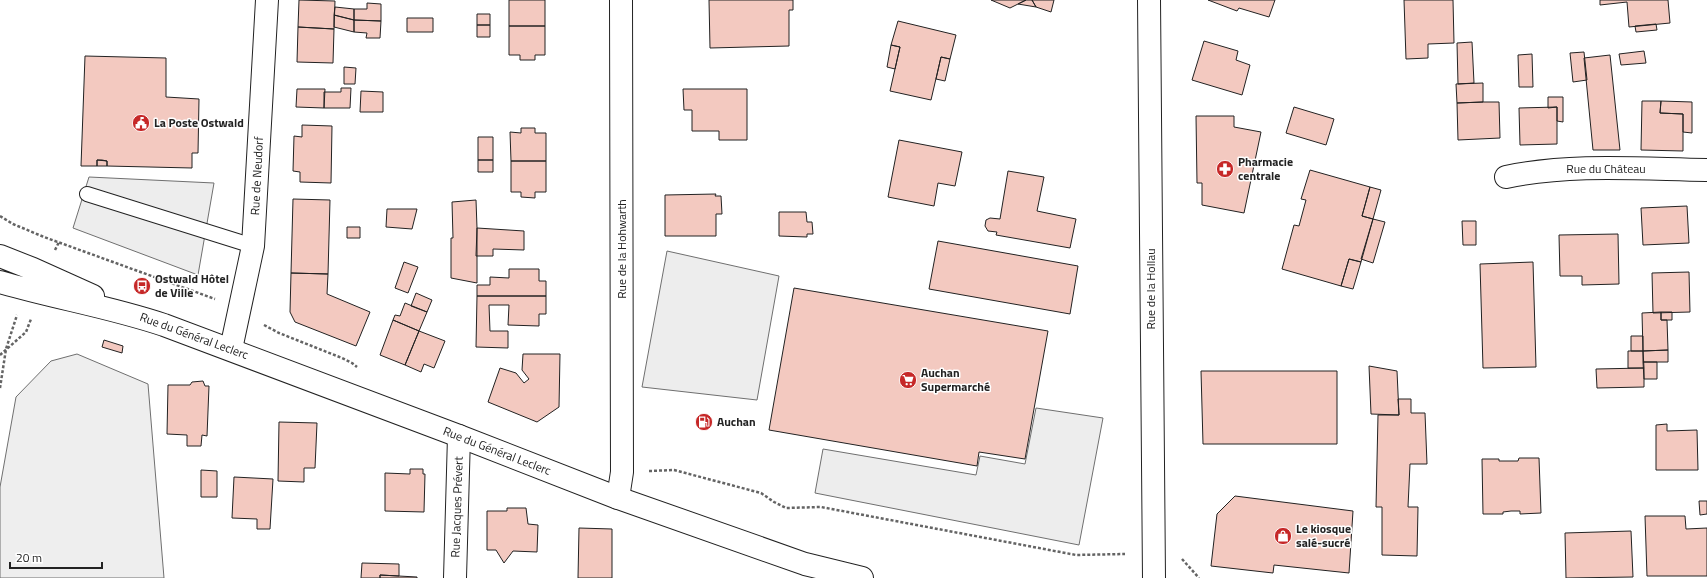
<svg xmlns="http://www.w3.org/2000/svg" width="1707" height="578" font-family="'Titillium Web',sans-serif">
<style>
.green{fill:#eee;stroke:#6f6f6f}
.parking{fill:#ededed;stroke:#6f6f6f}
.building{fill:#f3c9c0;stroke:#222}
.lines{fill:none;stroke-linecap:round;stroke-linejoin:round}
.service-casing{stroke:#222;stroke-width:16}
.minor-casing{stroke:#222;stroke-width:24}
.secondary-casing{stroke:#222;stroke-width:24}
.path{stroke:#646464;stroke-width:2.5;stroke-dasharray:3 2;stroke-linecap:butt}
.service{stroke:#fff;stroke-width:14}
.minor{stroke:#fff;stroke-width:22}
.secondary{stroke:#fff;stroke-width:22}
.labels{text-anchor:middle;stroke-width:3;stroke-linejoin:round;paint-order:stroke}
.poi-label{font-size:12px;font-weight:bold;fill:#222;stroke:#fff;text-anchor:start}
.street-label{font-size:12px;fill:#222;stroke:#fff}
</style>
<rect width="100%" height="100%" fill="#fff"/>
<path class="green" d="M77,354L148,384L164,578H0V487L16,397L51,361Z"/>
<path class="parking" d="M89,177L214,183L198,275L73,228Z
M667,251L779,276L757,400L642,387Z
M1036,408L1103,418L1079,545L815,493L823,449L976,475L980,456L1025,464Z"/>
<path class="building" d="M299,0L335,1L334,29L298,27Z
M509,0H545V26H509Z
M709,0H793V10H789V46L710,48Z
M991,0H1026L1010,8Z
M1026,0H1032L1036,7L1018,4Z
M1032,0H1054L1051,12L1036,7Z
M1208,0H1275L1269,17L1239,8L1237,11Z
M1404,0H1453L1454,43L1428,44V58L1406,59Z
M1600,0H1668L1670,23L1629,27L1627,2L1600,5Z
M367,3L381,4V21L354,20V9H367Z
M335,7L354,9V20L334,15Z
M477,14H490V25H477Z
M334,15L354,20V32L334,27Z
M407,18H433V32H407Z
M354,20L381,21L380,38H366L367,33L354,32Z
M898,21L956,35L950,59L941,57L931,100L890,91L900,47L891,45Z
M1656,24L1657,30L1636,32L1635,26Z
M477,25H490V37H477Z
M509,26H545V55H535V60H520V55H509Z
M298,27L334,29L333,63L297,62Z
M1204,41L1238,51L1236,60L1250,65L1242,95L1192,80Z
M1472,42L1474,83L1458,84L1457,43Z
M891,45L900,47L895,69L887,67Z
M1644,51L1646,63L1621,65L1619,54Z
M1584,52L1587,80L1573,82L1570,53Z
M1532,54L1533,87H1519L1518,55Z
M1610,55L1620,150H1593L1584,58Z
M85,56L166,58V97L199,99L198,153H192V168L107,166V161L102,160H97V166H81Z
M941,57L950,59L945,81L936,79Z
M344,67L356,68L355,84H344Z
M1483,83V102L1457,103L1456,84Z
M341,88H351L350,108H324V92H341Z
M297,89H325L324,108L296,107Z
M683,89H747V140H719V131H692V110H684Z
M361,91L383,92V112H360Z
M1548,97H1563V122L1557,121V107L1548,108Z
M1642,101H1661L1660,113L1683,114V151L1641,150Z
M1661,101L1692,102V133L1683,132V114L1660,113Z
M1483,102H1499L1500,138L1458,140L1457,103Z
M1294,107L1334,119L1326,145L1286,133Z
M1557,107V144L1520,145L1519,108Z
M1196,116H1234V127L1261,132L1244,213L1202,205V183H1197Z
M302,125L332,126L331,183L300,182V172L293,171L294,136L302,137Z
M521,128H535V133H546V161H511L510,132L521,133Z
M478,137H493V160H478Z
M899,140L962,152L955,186L938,183L934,206L888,197Z
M97,160L107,161V166H97Z
M478,160H493V172H478Z
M511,161H546V192H535V198L521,197V192H511Z
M1310,170L1370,187L1362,216L1373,219L1361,262L1349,259L1341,286L1282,269L1294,225L1299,226L1306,200L1301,199Z
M1008,171L1044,177L1037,211L1076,219L1070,248L996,235L997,232L988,231L985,226L986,220L990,218L1000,219Z
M1370,187L1381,190L1373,219L1362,216Z
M716,194L715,196H721L722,214H716V236H665V195Z
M293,199L330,200L328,274L291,273Z
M476,200L477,228V283L451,278V238H453L452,202Z
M1687,206L1689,243L1643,245L1641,208Z
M387,209H417L412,229L386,227Z
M779,212H806L807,222H812L813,234H807V237L779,236Z
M1373,219L1385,222L1373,263L1361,259Z
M1462,221H1476V245H1463Z
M347,227H360V238H347Z
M477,228L524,231V250L493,249V256H476Z
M1618,234L1619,284L1582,285V276H1560L1559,235Z
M938,241L1078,266L1070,314L929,289Z
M1349,259L1361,262L1353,289L1341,286Z
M404,262L418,267L408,293L395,288Z
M1533,262L1536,367L1483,368L1480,264Z
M509,269H539V281H546V296H477V285H490V277L509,278Z
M1689,272L1690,312L1653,313L1652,273Z
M291,273L328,274L327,294L370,312L356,346L295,322L290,312Z
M794,288L1048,331L1025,459L979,452L977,466L769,430Z
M416,293L432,300L427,312L411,306Z
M477,296H546V314H539V326L508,325L509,305H489L490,331H508V348L476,347Z
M405,303L427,312L419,331L393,320L395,315L400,316Z
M1661,312H1672V320H1661Z
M1661,312V320H1667L1668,350L1643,351L1642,313Z
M393,320L419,331L405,365L380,355Z
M419,331L445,341L434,368L424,364L421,372L405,365Z
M1631,336H1643V351H1631Z
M104,340L123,346L122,353L102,347Z
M1668,350V362H1643V351Z
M1628,351H1643L1644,368H1628Z
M523,354H560L559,407L537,422L488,402L500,368L516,373L524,383L529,379L522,370Z
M1643,362H1657V379H1644Z
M1369,366L1397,371L1399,415L1371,414Z
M1644,368V387L1597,388L1596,369Z
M1201,371H1337V444H1203Z
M203,381L205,386H209L207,436L202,435L201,446H187V435L167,434L168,385H190L192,382Z
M1398,399H1411V413H1425L1427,464H1410L1408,507H1418L1417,556L1382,555V507H1376L1378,415H1399Z
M279,422L317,423L315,468H304V482L278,481Z
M1667,424V431L1697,430L1698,470H1656V425Z
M1519,458H1539L1541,513L1520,514V511H1511L1503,512V514H1483L1482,459H1499V461H1518Z
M410,469H423V474H425L424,512L385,511V473L410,474Z
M201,470L217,471V497H201Z
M234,477L273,479L270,529H257V519L232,518Z
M1235,496L1353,511L1349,573L1274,565L1273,573L1211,566L1217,514Z
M1699,501H1707V514L1700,515Z
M507,508H526L528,524L538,525L537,552L513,551L504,563L496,550H487V511H507Z
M1645,516H1685L1686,529L1707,528V576H1647Z
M579,528L612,529V578H578Z
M1631,531L1633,577L1566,578L1565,533Z
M362,563L399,564V576L380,575V578H361Z
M380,575L417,577V578H380Z"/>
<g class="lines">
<defs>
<path id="service" d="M87,194L253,246"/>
<path id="minor" d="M1149,0L1154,578
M1506,177C1572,163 1640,169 1707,170
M231,349L253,246L267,0
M618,498L622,472L621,0
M455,578L459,436"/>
<path id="secondary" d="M0,256L33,269L93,296
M0,282C55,298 111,307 164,325L459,436L618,498L805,564L862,578"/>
</defs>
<use href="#service" class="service-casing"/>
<use href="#minor" class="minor-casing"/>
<use href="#secondary" class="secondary-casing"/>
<path class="path" d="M0,216L13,224L44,237L215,299
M55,250L59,242
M264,325L279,333L342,358L352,363L357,367
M0,355L26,332L31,319
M0,388L6,349L17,315
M649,471L674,470L761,493L774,502L786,508L821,507L1076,555L1125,554
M1182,559L1199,578"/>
<use href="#service" class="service"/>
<use href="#minor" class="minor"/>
<use href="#secondary" class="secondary"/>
</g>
<defs>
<symbol id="civic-disc" viewBox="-11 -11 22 22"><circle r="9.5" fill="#c62828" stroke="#fff"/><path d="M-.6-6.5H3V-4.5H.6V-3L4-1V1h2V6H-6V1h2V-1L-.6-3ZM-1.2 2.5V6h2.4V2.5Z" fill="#fff"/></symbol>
<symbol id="pharmacy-disc" viewBox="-11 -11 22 22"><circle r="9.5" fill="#c62828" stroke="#fff"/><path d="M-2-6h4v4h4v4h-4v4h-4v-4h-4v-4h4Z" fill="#fff"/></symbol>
<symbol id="bus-disc" viewBox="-11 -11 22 22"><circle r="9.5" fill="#c62828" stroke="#fff"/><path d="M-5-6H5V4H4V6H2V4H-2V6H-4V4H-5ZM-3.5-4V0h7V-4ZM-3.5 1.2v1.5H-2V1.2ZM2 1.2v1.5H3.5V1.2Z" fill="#fff"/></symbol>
<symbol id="supermarket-disc" viewBox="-11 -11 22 22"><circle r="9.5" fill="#c62828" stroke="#fff"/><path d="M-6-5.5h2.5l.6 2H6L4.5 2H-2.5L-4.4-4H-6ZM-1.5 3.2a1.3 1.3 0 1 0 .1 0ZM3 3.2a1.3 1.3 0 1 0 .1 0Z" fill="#fff"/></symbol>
<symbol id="fuel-disc" viewBox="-11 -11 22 22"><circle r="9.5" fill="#c62828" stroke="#fff"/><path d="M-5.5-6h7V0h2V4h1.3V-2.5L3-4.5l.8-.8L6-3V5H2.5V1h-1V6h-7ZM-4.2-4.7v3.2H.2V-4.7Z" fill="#fff"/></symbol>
<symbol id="shop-disc" viewBox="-11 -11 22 22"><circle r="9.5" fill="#c62828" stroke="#fff"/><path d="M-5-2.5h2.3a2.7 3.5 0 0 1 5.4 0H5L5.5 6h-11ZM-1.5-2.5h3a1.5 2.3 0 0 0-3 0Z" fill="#fff"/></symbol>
</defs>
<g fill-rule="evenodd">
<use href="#civic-disc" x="131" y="113" width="20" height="20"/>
<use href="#pharmacy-disc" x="1215" y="159" width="20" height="20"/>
<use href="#bus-disc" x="132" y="276" width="20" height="20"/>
<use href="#supermarket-disc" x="898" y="370" width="20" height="20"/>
<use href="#fuel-disc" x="694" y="412" width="20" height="20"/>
<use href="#shop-disc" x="1273" y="526" width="20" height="20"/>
</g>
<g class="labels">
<g class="poi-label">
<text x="154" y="127">La Poste Ostwald</text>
<text x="1238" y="166">Pharmacie<tspan x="1238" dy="14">centrale</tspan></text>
<text x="155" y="283">Ostwald Hôtel<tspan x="155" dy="14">de Ville</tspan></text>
<text x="921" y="377">Auchan<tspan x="921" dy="14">Supermarché</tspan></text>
<text x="717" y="426">Auchan</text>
<text x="1296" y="533">Le kiosque<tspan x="1296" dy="14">salé-sucré</tspan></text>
</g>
<g class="street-label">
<text x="1606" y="173">Rue du Château</text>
<text transform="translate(257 176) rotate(-87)" y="4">Rue de Neudorf</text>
<text transform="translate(622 249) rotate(-90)" y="4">Rue de la Hohwarth</text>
<text transform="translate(1151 289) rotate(-90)" y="4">Rue de la Hollau</text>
<text transform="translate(194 336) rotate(20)" y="4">Rue du Général Leclerc</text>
<text transform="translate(497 451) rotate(21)" y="4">Rue du Général Leclerc</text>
<text transform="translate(457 507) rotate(-88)" y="4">Rue Jacques Prévert</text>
</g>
</g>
<path d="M10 562v6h92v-6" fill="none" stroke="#222222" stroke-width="2"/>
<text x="16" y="562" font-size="12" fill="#222222" stroke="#ffffff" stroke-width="3" paint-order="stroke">20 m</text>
</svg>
